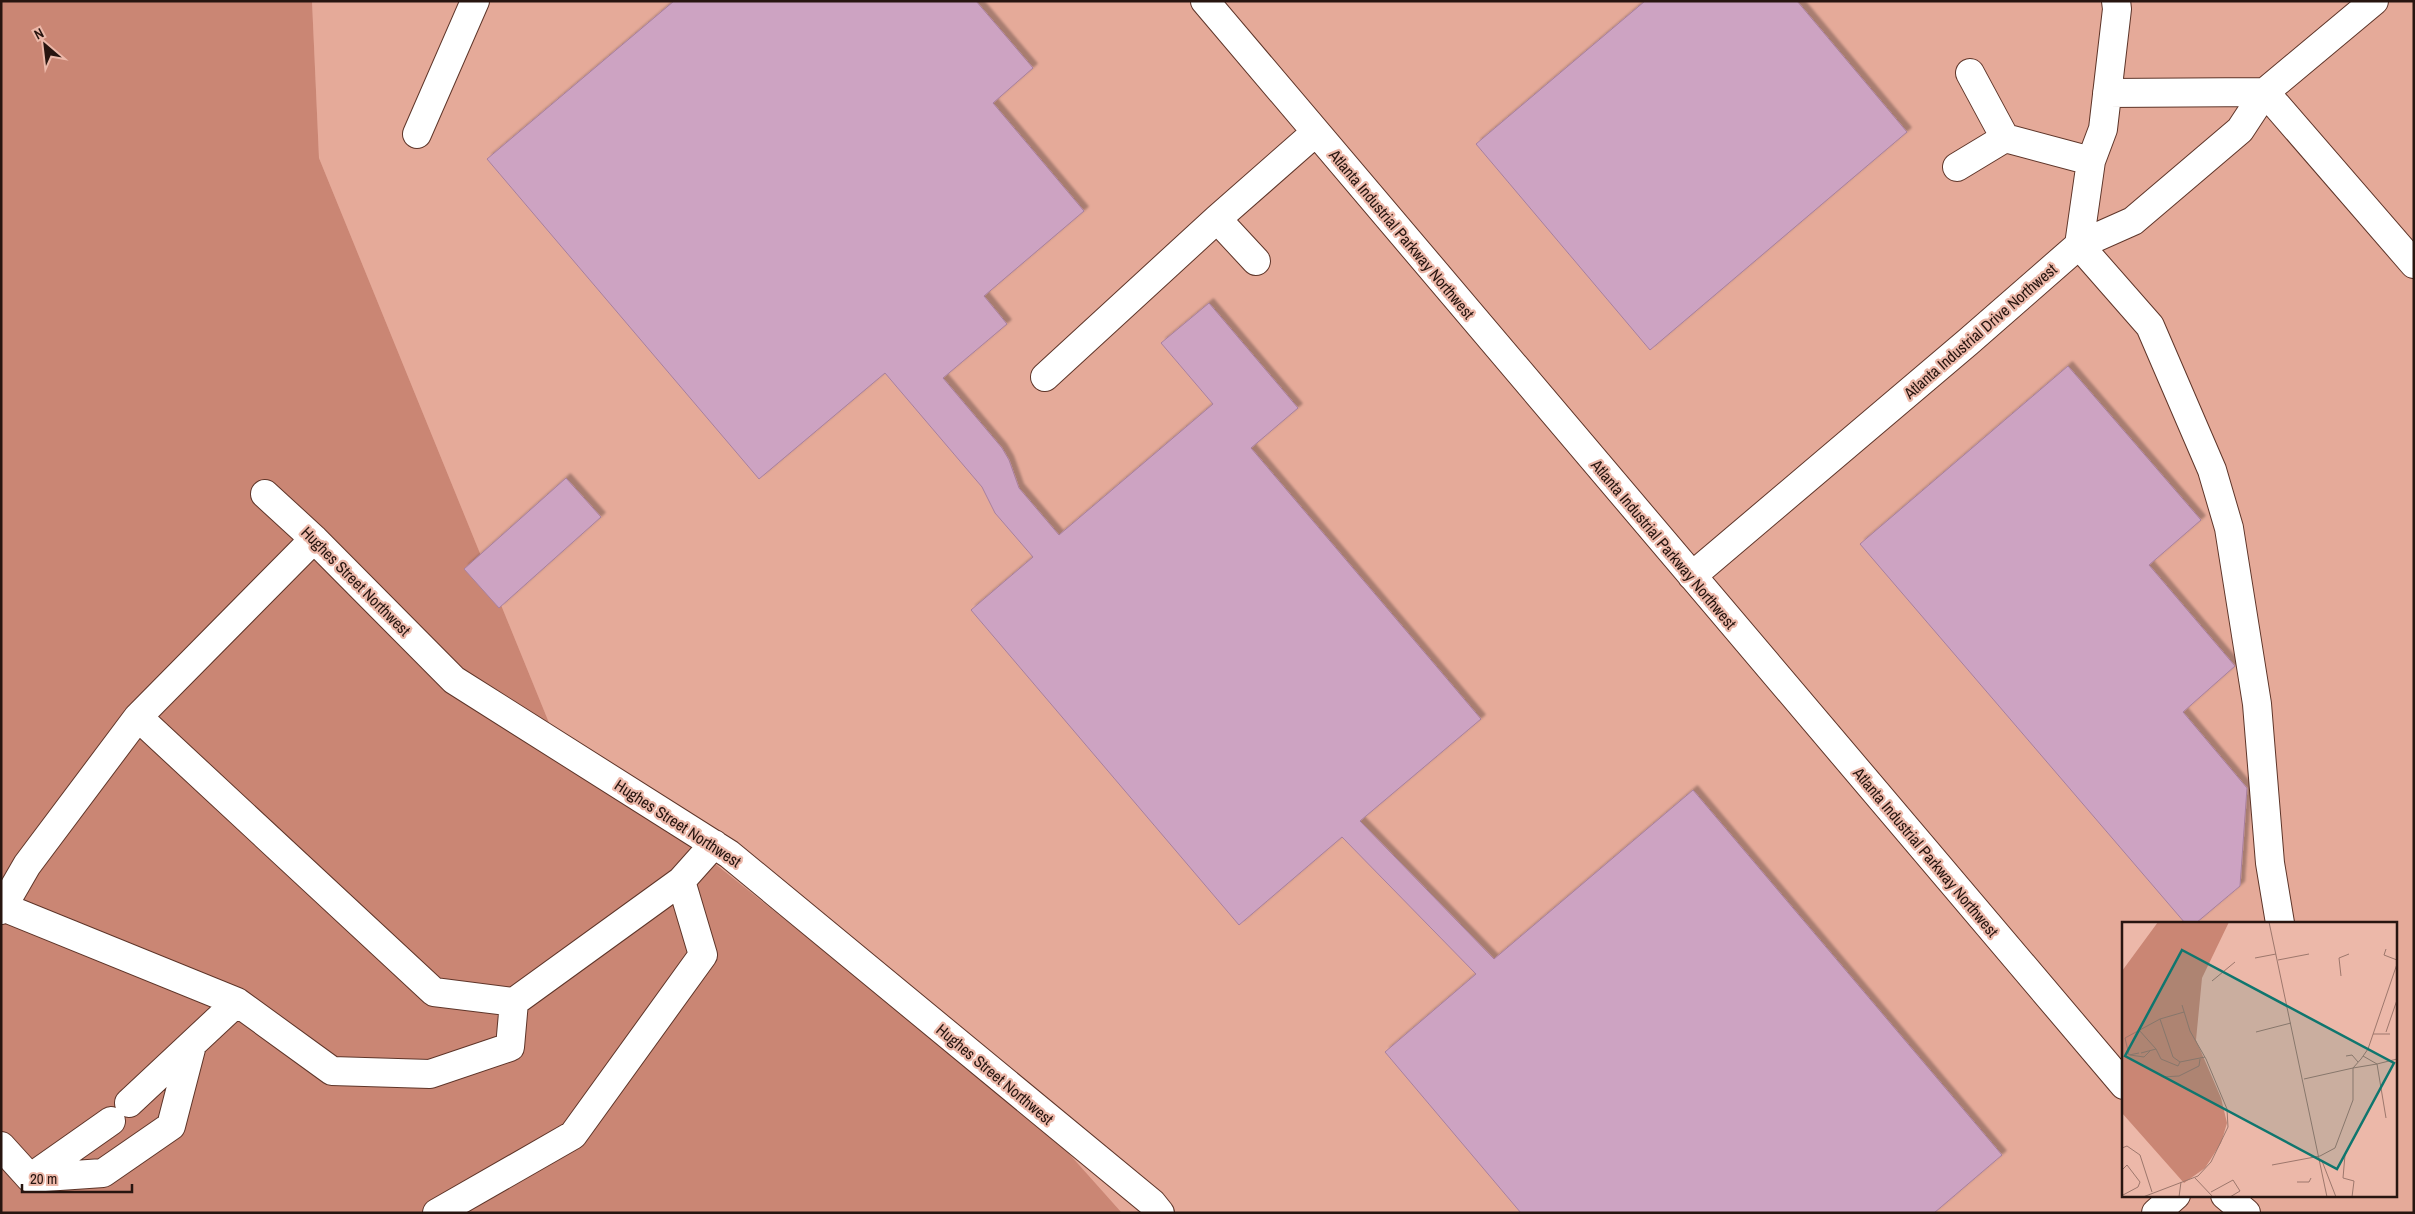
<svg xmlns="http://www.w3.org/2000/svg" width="2415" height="1214" font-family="'Archivo Narrow',sans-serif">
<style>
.built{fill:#e5aa99;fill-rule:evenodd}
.green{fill:#ca8674}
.building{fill:#cda3c2;stroke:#a8809e;filter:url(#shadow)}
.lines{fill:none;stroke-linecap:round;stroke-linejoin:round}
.minor-casing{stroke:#5e3529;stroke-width:30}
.minor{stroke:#fff;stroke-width:28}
.labels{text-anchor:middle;stroke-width:4.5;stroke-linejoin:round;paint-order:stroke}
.street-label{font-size:16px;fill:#271510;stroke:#ecb8a9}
.inset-road{fill:none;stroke:#9d776c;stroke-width:1}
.view{fill:#0f766e;fill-opacity:0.15;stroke:#0f766e;stroke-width:2.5}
.inset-edge{fill:none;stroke:#271510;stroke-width:2.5}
</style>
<defs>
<filter id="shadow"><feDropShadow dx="4.5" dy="-4.5" stdDeviation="1" flood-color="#0004"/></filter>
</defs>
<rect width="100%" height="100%" fill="#ecb8a9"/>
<path class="built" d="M312,1H2414V1213H1122L1047,1129L554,735L319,158ZM2124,923H2396V1195H2124Z"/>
<path class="green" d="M1,1H312L319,158L554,735L1047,1129L1122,1213H1Z"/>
<path class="building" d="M674,1H976L1033,68L993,103L1084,211L984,296L1007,324L943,378L1002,448L1009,460L1019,488L1059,535L1213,404L1161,343L1209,303L1298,408L1251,448L1481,719L1360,821L1494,959L1693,790L2002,1155L1934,1213H1521L1385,1052L1476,974L1342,837L1239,925L971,610L1033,557L995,513L982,487L885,373L759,479L487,159Z
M1645,1H1797L1907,132L1650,350L1476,144Z
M2068,366L2201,520L2149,565L2235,666L2183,712L2247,788L2240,886L2196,923H2185L1860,544Z
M566,478L601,517L499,608L464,569Z"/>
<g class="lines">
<defs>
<path id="minor" d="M1205,1L2124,1085
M1970,73L2005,138
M2107,93L2265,92L2374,1
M417,134L475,1
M1957,167L2005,138L2091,161
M1217,219L1256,261
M1045,377L1217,219L1316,132
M265,494L314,539L454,680L729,854L1152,1203L1160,1213
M1692,576L1968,342L2079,245L2091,161L2103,129L2117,9L2116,1
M138,717L434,992L514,1002
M3,907L237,1002
M1,910L27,865L138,717L314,539
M2280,923L2270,863L2257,704L2229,528L2212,470L2150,326L2079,245L2133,221L2240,130L2265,92L2414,264
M129,1103L237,1002L332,1071L430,1074L510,1047L514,1002L681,881L714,844
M1,1146L30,1178L111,1121
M30,1178L103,1173L171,1126L192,1045
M2225,1195L2246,1213
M437,1213L573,1135L703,955L681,881
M2156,1213L2176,1195"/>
</defs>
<use href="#minor" class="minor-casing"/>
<use href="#minor" class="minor"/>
</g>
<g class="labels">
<g class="street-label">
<text transform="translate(1402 234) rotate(50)" y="6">Atlanta Industrial Parkway Northwest</text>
<text transform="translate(1980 331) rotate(-41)" y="6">Atlanta Industrial Drive Northwest</text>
<text transform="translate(1664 544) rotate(50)" y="6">Atlanta Industrial Parkway Northwest</text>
<text transform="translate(356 581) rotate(45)" y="6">Hughes Street Northwest</text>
<text transform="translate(678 823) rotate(33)" y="6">Hughes Street Northwest</text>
<text transform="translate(1926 852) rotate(50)" y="6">Atlanta Industrial Parkway Northwest</text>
<text transform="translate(995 1074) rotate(40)" y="6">Hughes Street Northwest</text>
</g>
</g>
<g transform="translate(2122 922)">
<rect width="275" height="275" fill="#ecb8a9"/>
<path d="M36,0H107L80,56L74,118L99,176L105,201L99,221L83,246L62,261L0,191V49Z" fill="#ca8674"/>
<path class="inset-road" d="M147,0L205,275M264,27L262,33L275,38M133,36L154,32M156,38L187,32M219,54L217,36L227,32M90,59L113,40M38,97L51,135L58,140M17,108L34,127M134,110L169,101M264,110L275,78M251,112H268M17,131L7,133L3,116L38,97L62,90M19,131L34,127L39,137L56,144L58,140L83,135M8,133L22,135L28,129M224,134L230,133L236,140M241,134L255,142L275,137M41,155L57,154L77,144L78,137M182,157L231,146L239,137L246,127L275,42M0,226L5,224L18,233L30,270M223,233L221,256L232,259L230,275M200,239L214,275M150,243L198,234L213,226L231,178V146L255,142L264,196M0,248L5,243L18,260L16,265L1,273M73,256L91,275M175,260H187L189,256M89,270L111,258L118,269L108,275M21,275L76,254L89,240L106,205L105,187L84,137L68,109L60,83M57,275L59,260"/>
<path class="view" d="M60,28L272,141L215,247L3,134Z"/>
<rect width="275" height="275" class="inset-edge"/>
</g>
<rect width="2415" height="1214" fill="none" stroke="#271510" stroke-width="5"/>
<g transform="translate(45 45) rotate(332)" stroke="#ecb8a9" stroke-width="4" paint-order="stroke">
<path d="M0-4L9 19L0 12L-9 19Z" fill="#271510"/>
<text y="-8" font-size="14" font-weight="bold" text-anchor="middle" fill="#271510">N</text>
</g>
<path d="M22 1184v8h110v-8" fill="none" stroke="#271510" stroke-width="2.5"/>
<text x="30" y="1184" font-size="15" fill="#271510" stroke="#ecb8a9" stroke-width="4" paint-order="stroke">20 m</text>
</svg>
